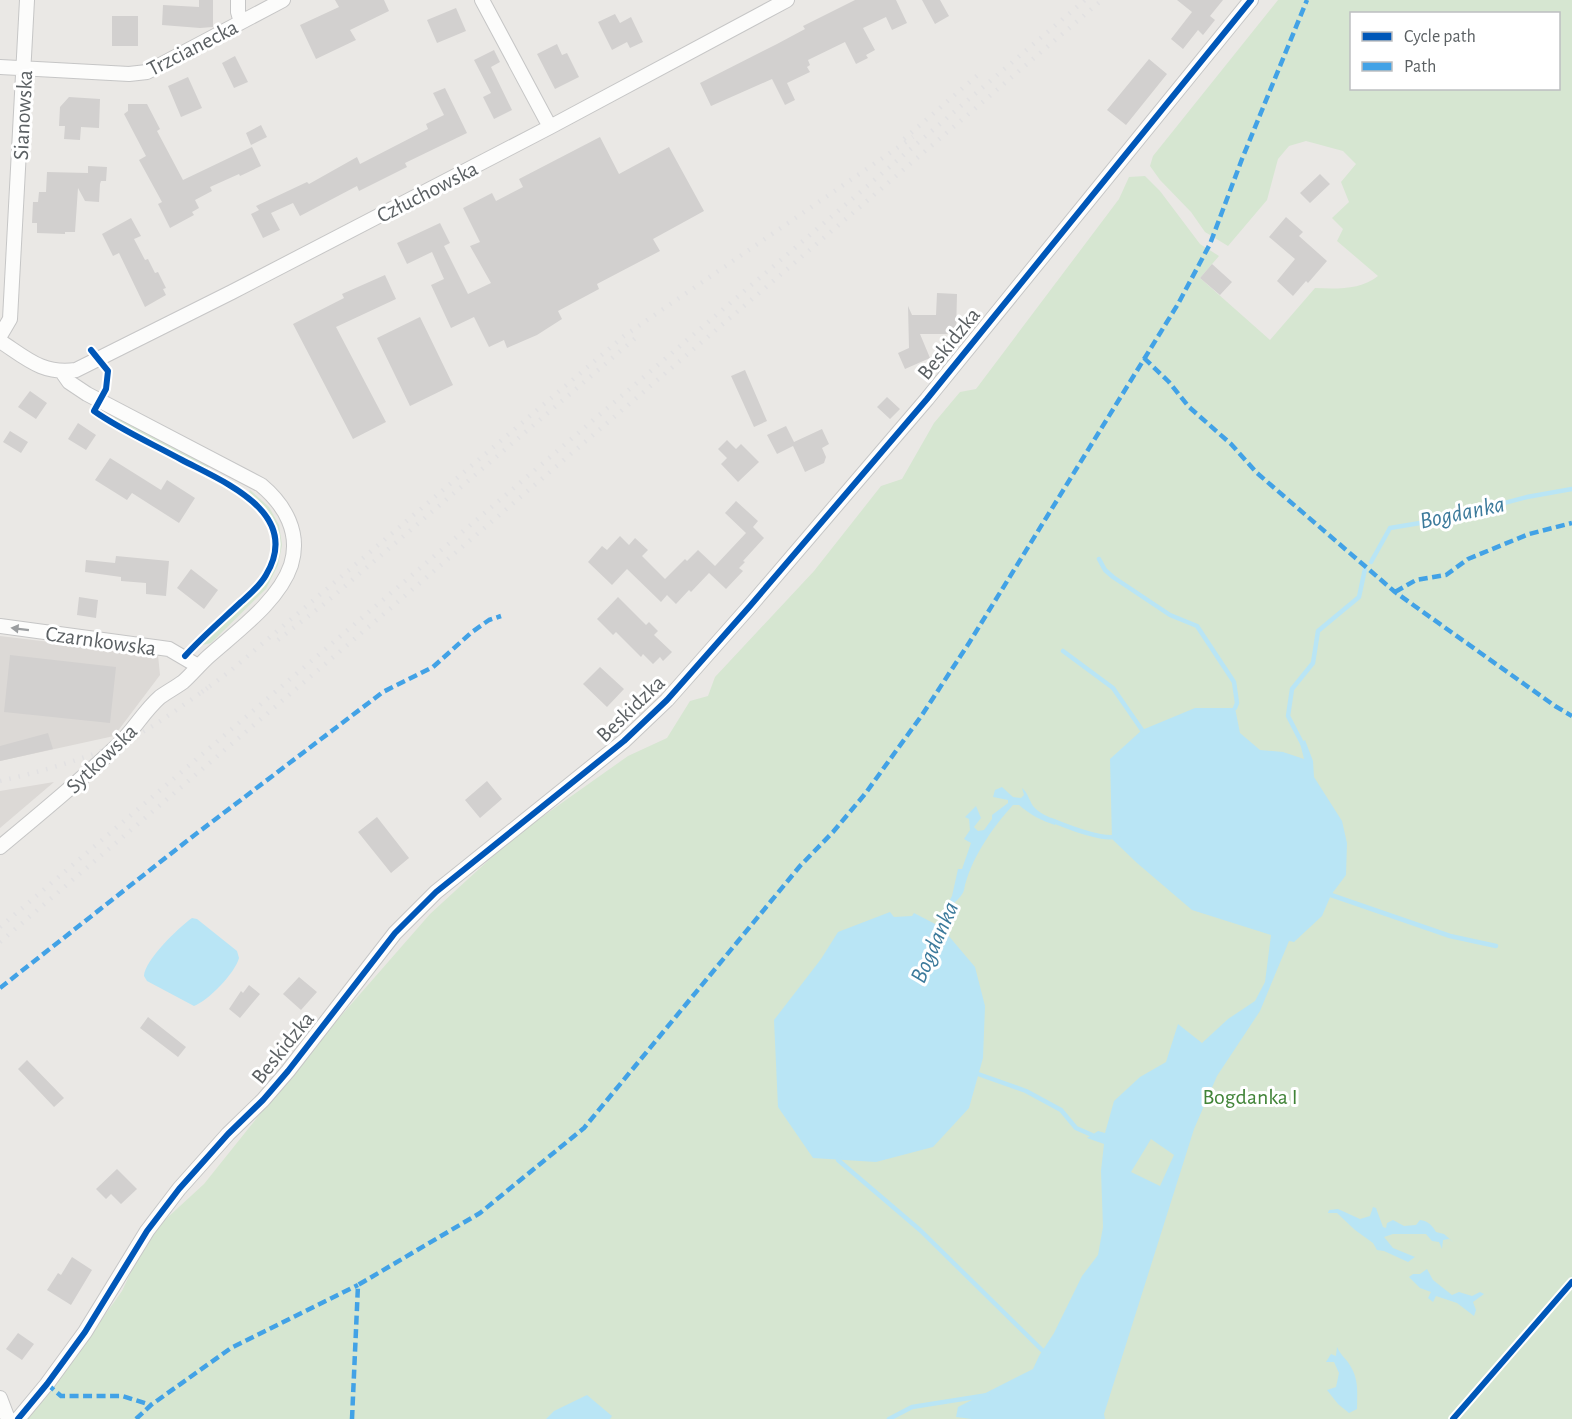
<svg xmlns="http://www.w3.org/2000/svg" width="1572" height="1419" font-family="'Alegreya Sans',sans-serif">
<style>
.industrial{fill:#dcd9d6}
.green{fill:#d6e6d1;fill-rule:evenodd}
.water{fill:#b9e5f5;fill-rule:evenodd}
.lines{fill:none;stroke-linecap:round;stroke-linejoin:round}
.stream{stroke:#b9e5f5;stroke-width:4.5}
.building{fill:#d2d0cf}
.minor-casing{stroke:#c6c6c6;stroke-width:16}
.minor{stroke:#fcfcfb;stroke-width:14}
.rail{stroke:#e2e1e2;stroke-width:4.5;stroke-dasharray:1.5 8;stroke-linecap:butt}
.quiet{stroke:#42a2e6;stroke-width:4.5;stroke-dasharray:9 4.5;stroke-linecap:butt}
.cycleway-casing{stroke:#fff;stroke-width:10}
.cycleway{stroke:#0057b8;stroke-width:6}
.oneway{fill:#9b9ea0}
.labels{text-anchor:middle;stroke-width:6;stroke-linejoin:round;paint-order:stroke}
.street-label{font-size:22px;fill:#5b6063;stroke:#fff}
.park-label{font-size:22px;fill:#418438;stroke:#fff}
.water-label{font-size:24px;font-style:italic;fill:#3c7a9b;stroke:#fff}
</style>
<rect width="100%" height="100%" fill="#eae8e5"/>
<path class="industrial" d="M0,636L158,655L160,675L114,736L0,761Z
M54,782L0,828V791Z"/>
<path class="green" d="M1278,0H1572V1419H27L60,1377L122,1291L142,1248L155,1229L204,1184L312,1049L430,914L515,836L628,756L667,738L690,701L708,696L715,677L814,571L881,486L902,479L934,423L960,392L976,389L1119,199L1129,177L1145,176L1160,191L1200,244L1219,256L1200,278L1270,340L1315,288C1336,289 1361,290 1378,276L1337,241L1343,229L1332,218L1349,202L1341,182L1356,164L1343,151L1306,141L1289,146L1278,159L1267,200L1228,246L1205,232L1191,212L1160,180L1150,166L1153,156ZM1352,14H1558V88H1352Z
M115,417L209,466L207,470L112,421Z
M250,490L269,507L279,525L282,545L278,565L266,589L211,643L198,646C242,604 321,552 248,494Z"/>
<path class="water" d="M1195,708H1235L1240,733L1260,750L1283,752L1304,759L1300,743L1305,740L1313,761L1314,777L1342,821L1347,843L1346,875L1331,895L1322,916L1294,942L1289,941L1260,1011L1217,1076L1194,1129L1104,1414L1105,1419H972L956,1417L958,1407L1033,1369L1039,1356L1054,1333L1082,1276L1098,1255L1103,1227L1101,1171L1104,1144L1087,1138L1098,1131L1105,1133L1114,1101L1140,1077L1166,1062L1178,1024L1202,1043L1228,1019L1255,1001L1265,982L1271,935L1192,910L1137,863L1112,839L1110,759L1142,730ZM1151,1139L1174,1155L1160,1186L1131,1172Z
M1002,787L1013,797L1021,798L1024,795L1022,788C1028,793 1029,800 1033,806C1039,813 1048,817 1056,820L1055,825C1042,821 1029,814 1019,805H1013C992,828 970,860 964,890C962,897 956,900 953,905C952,909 951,915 949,919L952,924H946L942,928L975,967L985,1006L983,1058L969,1108L933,1147L876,1162L813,1158L778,1107L774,1020L821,959L838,932L890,912L894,917L912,916L914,913L939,926L943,924L944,911L952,896L958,869H962L971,843L964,839L970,830L969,819L965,817L976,806L981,818L974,827L978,831L984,830L992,819V815L1008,803V800L993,797L995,790Z
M192,918L197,919L237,951L239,958C235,973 208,1001 194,1006L147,981L144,976C145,960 178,928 192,918Z
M1373,1207L1376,1208L1383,1227L1386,1228L1387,1223L1393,1220L1404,1226L1416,1225L1420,1220C1428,1221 1432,1225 1436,1232L1444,1234L1453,1242L1449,1239L1443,1240L1442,1249L1439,1242L1432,1241L1426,1234H1393L1384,1237L1393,1248L1415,1257L1408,1262L1384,1251L1377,1250L1373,1243L1355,1230L1337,1213H1328L1329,1210L1338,1209L1360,1219L1370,1216Z
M1427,1269L1433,1280L1452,1295L1459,1292L1472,1296L1480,1292L1484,1294L1473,1302L1476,1310L1474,1316L1457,1303L1436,1296L1433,1302L1428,1298L1431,1292L1420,1288L1409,1277L1413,1274H1420Z
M1337,1347C1341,1356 1347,1359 1351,1367C1359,1381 1357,1393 1357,1409L1349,1413L1338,1404L1327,1390L1336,1387L1339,1373L1334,1362H1326L1331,1354L1336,1356Z
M587,1395L612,1416L610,1419H546L554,1411Z"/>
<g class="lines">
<path class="stream" d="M1099,559L1105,570L1113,577L1170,615L1197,626L1234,682L1237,703L1235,708
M1371,562L1390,528L1444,519L1527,497L1572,489
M1063,651L1113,688L1142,730
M1304,747L1288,716L1292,689L1313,663L1318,631L1359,597L1365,569
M1051,820C1066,826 1104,842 1118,836
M1331,895L1450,936L1496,946
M978,1074L1026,1091L1061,1110L1076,1128L1092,1135
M840,1155L838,1160L920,1230L1045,1353
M889,1419L912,1407L988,1395"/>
</g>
<path class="building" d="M199,0H213V27L200,28L162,25L163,5L199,7Z
M335,0H384L389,11L350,30L356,40L316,59L300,25L339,7Z
M855,0H896L907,23L892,30L886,17L863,28L875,50L866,55L868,58L856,64L845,42L808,60L810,65L807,67L810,72L787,83L795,100L785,105L772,79L711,106L700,83L777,44L805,29L803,26Z
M922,0H940L949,16L935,24Z
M1177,0H1223L1210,16L1215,20L1203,35L1198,30L1183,49L1171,39L1192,12Z
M456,8L466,31L437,43L427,20Z
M615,14L620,23L631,17L643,42L630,48L627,42L612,50L598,22Z
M112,16H138V46H112Z
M557,44L562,55L567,53L579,77L555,89L537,54Z
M494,50L500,62L491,67L512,110L494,119L483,97L491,93L474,60Z
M235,56L248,82L234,88L222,63Z
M1149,59L1167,74L1126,125L1107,110Z
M188,77L202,108L181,117L168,86Z
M445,88L467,133L405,163L407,167L359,191L357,186L300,216L293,203L271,213L280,230L263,238L251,214L259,210L256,206L307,182L309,184L357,157L360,164L428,129L426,124L444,115L433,93Z
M69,97L100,99L99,128L81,127L80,140L64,139L65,126H59L60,107Z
M128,104H147L160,129L157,131L183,180L252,147L261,166L240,176L239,174L210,187L212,191L195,200L199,208L192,212L194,215L170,228L158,204L162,202L139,160L146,156L124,114L128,111Z
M261,125L267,137L251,145L246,133Z
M600,137L619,174L669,147L704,211L653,239L660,251L597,284L599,289L558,311L562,319L537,335L507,348L504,340L489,347L474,317L451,328L431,285L444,279L432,252L407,264L397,243L440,223L450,243L444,246L468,294L491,283L470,246L480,242L463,208L492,193L496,201L523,187L519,179Z
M88,166L107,167L106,181H101L100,184L99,202L85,201L78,188L75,232H65V234L37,233V223H32L33,202H38L39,192H46L47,172L88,173Z
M1320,174L1330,184L1310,203L1300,193Z
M1286,217L1303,232L1299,236L1327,261L1308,283L1306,281L1293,296L1277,281L1295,259L1269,237Z
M131,218L141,236L134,239L145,260L148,259L155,273L158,272L166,288L163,289L166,295L145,307L119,253L113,256L102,234Z
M1212,264L1232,282L1220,295L1200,278Z
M385,275L396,299L336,327L386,422L353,439L293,324L344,298L342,294Z
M937,293L957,294L956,334H920L930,358L905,369L898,353L909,348L908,306L912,315H936Z
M420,317L453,385L410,406L377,338Z
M745,370L767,421L754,427L731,376Z
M30,391L47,403L36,419L18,407Z
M887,397L900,409L890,419L877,407Z
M78,423L96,435L86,450L68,439Z
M786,426L794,442L822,429L829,444L822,448L826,457L824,463L805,472L793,446L777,454L767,435Z
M10,431L28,442L21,453L3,442Z
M727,440L736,449L741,444L759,462L738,482L721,464L727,458L718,449Z
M110,458L161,490L167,480L195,498L179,523L132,493L127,500L95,480Z
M736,501L758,521L753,527L764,538L743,561L745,562L739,568L743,571L726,589L709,573L691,592L689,590L676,604L667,595L661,602L627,569L612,585L588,562L602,546L607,550L620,536L629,545L635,538L648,550L642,556L665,579L685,559L687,561L698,550L715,566L746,533L725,513Z
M116,556L169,561L166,596L146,594V583L121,581V577L85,572L86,560L115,563Z
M191,569L218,590L204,609L177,588Z
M79,597L98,600L96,618L77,615Z
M618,597L646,625L649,622L658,631L654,635L672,652L663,661L660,657L653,664L643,654L641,657L616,632L613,635L597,619Z
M10,655L116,667L110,723L4,712Z
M600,667L624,689L607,707L583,684Z
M48,733L53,749L0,761V746Z
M487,781L502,799L480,818L465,800Z
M377,817L409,858L391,873L358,832Z
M299,977L317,992L301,1010L283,994Z
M249,985L260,994L240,1018L229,1009L241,991L243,993Z
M148,1017L186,1047L178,1057L140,1028Z
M27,1060L64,1098L54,1107L18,1069Z
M117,1169L137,1189L121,1204L111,1194L106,1199L96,1189Z
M72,1257L92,1270L71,1305L47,1290L58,1273L61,1275Z
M18,1333L34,1344L22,1360L6,1349Z"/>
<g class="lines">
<defs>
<path id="minor" d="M238,0V12L241,22
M482,0L550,127
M0,67L129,74L147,72L283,0
M0,336L10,319L27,0
M0,341C26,358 43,375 76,370L232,292L550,127L787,0
M0,626L169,649L198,666
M0,847C40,814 80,781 118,745C133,731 144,711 160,697C167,692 176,687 183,682C192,674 200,664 209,656C237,631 279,601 291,565C301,533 285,505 261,485L87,394L69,382L62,372
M0,1398L8,1419
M18,1419L47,1384L85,1332L147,1231L179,1189L228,1134L263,1100L288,1071L395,933L436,892L624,741L667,700L750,606L927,399L1251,0"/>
</defs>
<use href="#minor" class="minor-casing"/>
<use href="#minor" class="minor"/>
<path class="rail" d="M904,139L980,73
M278,640L324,604L638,336
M202,692L229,672L624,336L913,137
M0,781C40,772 81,760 119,744C151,730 180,707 209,687
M0,927L1085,0
M0,942L1102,0"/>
<path class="quiet" d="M1144,358L1169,382L1189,407L1231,444L1257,473L1395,592L1555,706L1572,716
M1395,592L1416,580L1446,575L1468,559L1529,534L1572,523
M0,988L192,837L383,692L433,667L472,632L489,620L501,616
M47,1384L61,1396H122L151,1405
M136,1419L151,1405L231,1348L358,1285
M352,1419L358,1285L480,1213L584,1128L800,866L833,832L865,794L922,715L969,643L1178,304L1210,244L1242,159L1307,0"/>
<defs>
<path id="cycleway" d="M91,350L108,371L106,389L94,411C121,430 153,444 182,460C224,482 303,513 266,575C260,586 250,594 241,602C222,620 202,637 185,656
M18,1419L47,1384L85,1332L147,1231L179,1189L228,1134L263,1100L288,1071L395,933L436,892L624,741L667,700L750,606L927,399L1251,0
M1453,1419L1572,1282"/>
</defs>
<use href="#cycleway" class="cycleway-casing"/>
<use href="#cycleway" class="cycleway"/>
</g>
<defs><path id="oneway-solid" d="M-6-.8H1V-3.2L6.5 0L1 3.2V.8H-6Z" transform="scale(1.5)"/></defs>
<use class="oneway" href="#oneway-solid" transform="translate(20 629) rotate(-173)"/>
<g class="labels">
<g class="street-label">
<text transform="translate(192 47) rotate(-27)" y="8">Trzcianecka</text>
<text transform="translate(22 115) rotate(-87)" y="8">Sianowska</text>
<text transform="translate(427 191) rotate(-27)" y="8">Człuchowska</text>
<text transform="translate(948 343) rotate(-51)" y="8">Beskidzka</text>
<text transform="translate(101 640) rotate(8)" y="8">Czarnkowska</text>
<text transform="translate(630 708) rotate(-44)" y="8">Beskidzka</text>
<text transform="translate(101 758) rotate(-44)" y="8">Sytkowska</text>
<text transform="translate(282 1047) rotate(-51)" y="8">Beskidzka</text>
</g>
<g class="park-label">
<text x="1250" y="1104">Bogdanka I</text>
</g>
<g class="water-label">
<text transform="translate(1462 512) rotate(-12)" y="8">Bogdanka</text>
<text transform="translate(934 942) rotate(-66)" y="8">Bogdanka</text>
</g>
</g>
<rect x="1350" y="12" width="210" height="78" fill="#ffffff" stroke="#bdbfc1" stroke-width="1.5"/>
<rect x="1362" y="32" width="30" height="9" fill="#0057b8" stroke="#bdbfc1" stroke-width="1.5"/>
<text x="1404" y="42" font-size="18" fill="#5b6063">Cycle path</text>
<rect x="1362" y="62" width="30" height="9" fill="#42a2e6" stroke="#bdbfc1" stroke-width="1.5"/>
<text x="1404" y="72" font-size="18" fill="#5b6063">Path</text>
</svg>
